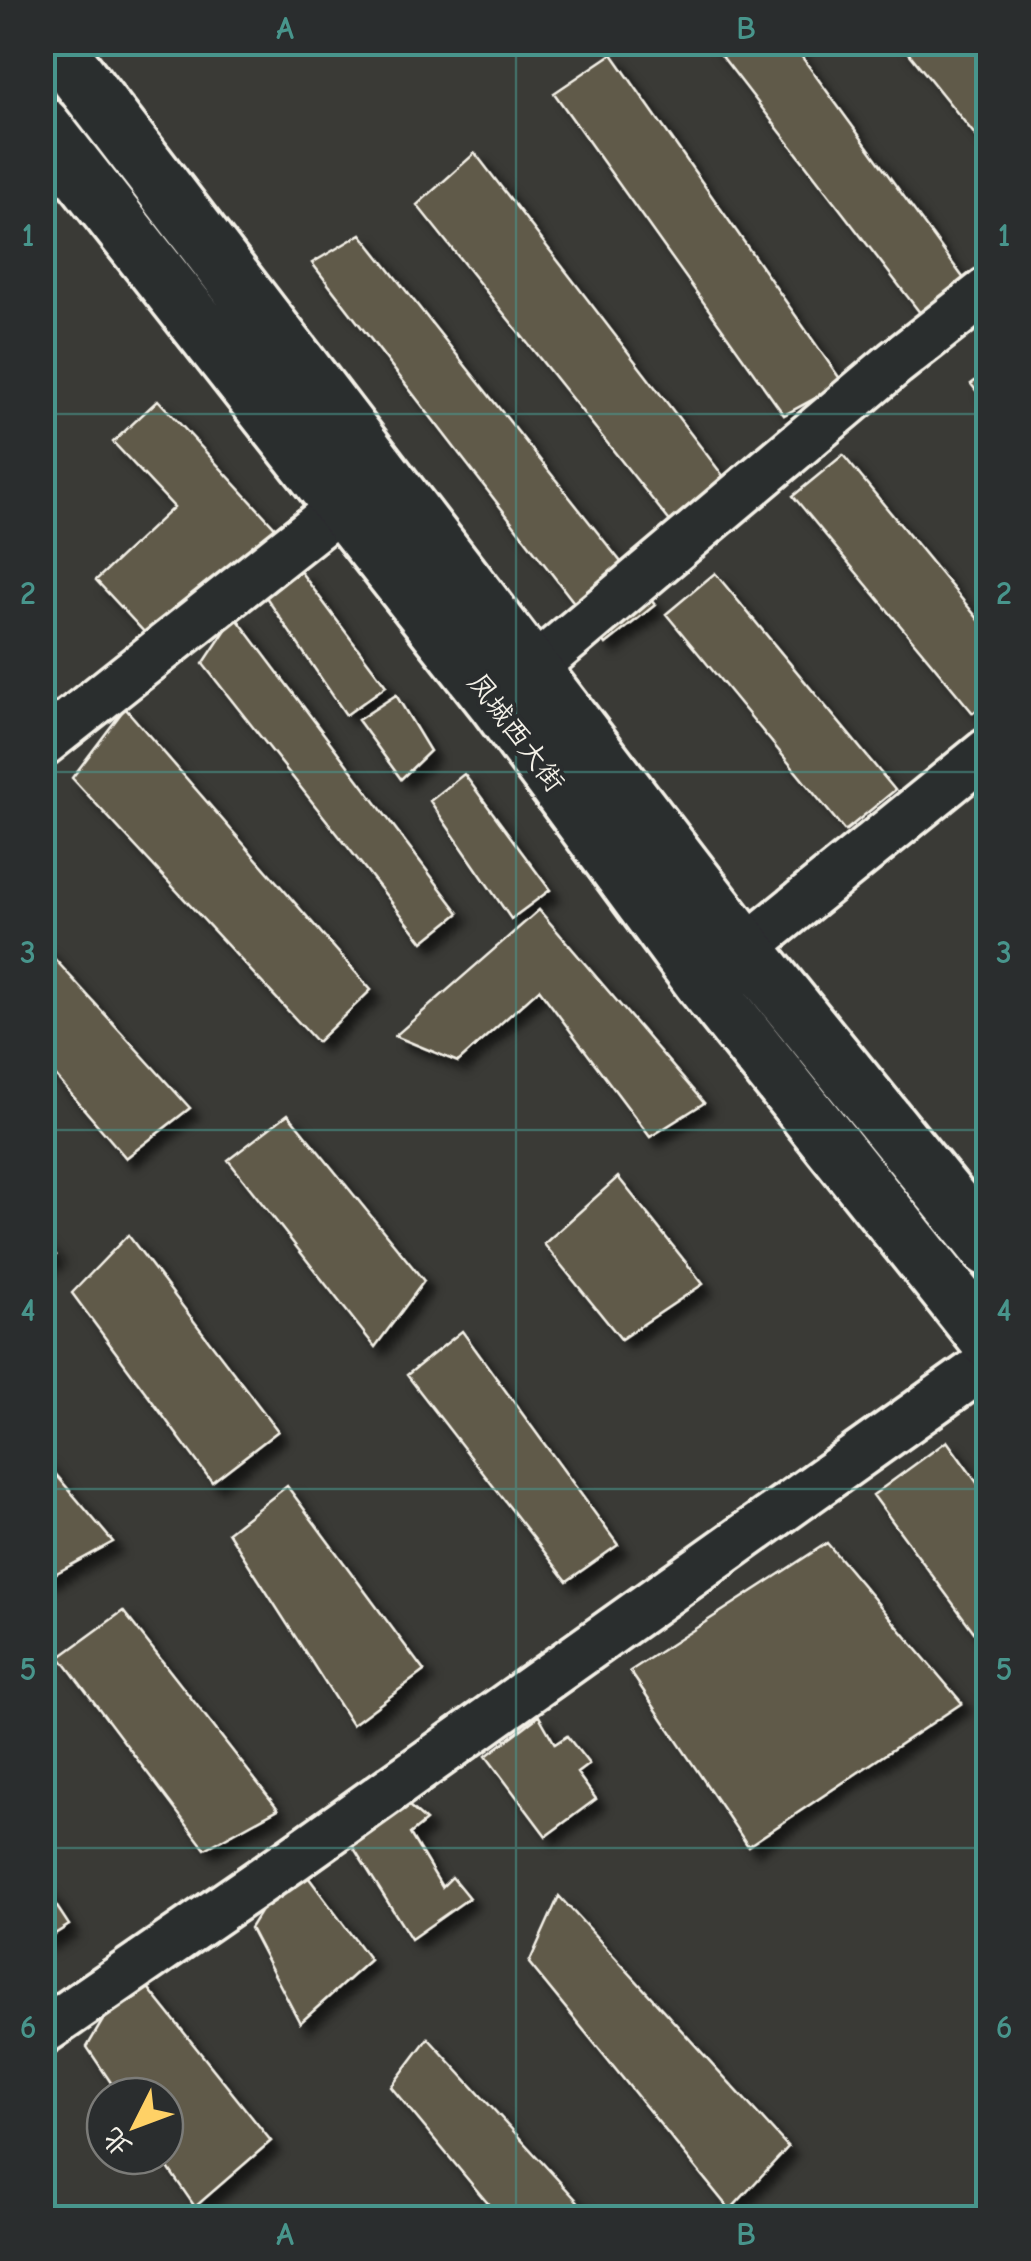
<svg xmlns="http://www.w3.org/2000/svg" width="1031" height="2261" font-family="'Comic Neue','LXGW WenKai TC',sans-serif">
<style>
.building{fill:#615a4a;stroke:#f4f1e8;stroke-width:2.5;filter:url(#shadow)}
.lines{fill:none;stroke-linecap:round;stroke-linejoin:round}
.street-casing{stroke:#f4f1e8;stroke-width:52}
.secondary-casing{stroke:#f4f1e8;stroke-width:62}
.street{stroke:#2a2d2e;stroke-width:45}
.secondary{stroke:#2a2d2e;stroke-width:55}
.grid{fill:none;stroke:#48958c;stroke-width:2.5;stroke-opacity:0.55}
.labels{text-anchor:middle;stroke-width:8;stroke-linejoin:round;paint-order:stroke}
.street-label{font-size:28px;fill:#f4f1e8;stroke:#2a2d2e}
.neatline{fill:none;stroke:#48958c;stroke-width:4}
.grid-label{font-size:32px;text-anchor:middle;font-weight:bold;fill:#48958c}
</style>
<defs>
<filter id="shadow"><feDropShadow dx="9" dy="9" stdDeviation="5" flood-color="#0009"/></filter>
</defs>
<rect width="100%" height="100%" fill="#3a3a36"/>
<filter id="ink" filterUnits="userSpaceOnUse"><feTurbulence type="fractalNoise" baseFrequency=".01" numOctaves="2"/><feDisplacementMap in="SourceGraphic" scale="20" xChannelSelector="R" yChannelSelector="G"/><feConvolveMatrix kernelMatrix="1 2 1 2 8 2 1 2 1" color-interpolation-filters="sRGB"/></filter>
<g filter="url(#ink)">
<path class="building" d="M711,42H791L967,283L924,318Z
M900,42H988V151Z
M612,54L843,383L784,415L554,93Z
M475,153L724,477L672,524L417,205Z
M361,234L655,605L606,644L312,263Z
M988,371V406L971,384Z
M158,400L281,534L159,648L96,580L174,507L113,442Z
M843,455L988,631V700L973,713L793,496Z
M300,571L386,686L346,715L266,597Z
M715,573L895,790L845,831L666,614Z
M235,616L459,913L423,942L203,664Z
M396,695L430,751L401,779L358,720Z
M125,708L371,990L317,1042L72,778Z
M464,774L550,890L511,919L430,801Z
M539,910L704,1103L650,1137L539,989L458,1062L395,1036Z
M42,945L190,1108L126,1158L42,1060Z
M288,1114L424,1281L375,1347L228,1160Z
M618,1177L703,1284L621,1339L544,1244Z
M128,1235L278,1431L212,1482L72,1293Z
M42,1240L56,1255L42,1266Z
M462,1331L618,1545L567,1581L407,1375Z
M947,1441L988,1498V1651L873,1495Z
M42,1458L113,1542L42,1581Z
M287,1486L424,1671L352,1725L228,1532Z
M827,1543L962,1703L748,1846L630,1671Z
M123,1611L278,1809L205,1849L60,1657Z
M539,1716L555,1744L567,1736L589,1764L577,1773L596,1799L546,1836L486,1756Z
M408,1805L426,1821L410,1834L442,1887L452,1877L469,1898L411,1939L350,1842Z
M294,1858L370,1960L300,2023L250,1928Z
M42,1884L69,1925L42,1942Z
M559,1896L788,2147L730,2210L529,1963Z
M133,1969L271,2141L195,2207L160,2156H165V2096H120L87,2047Z
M428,2038L593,2218H500L391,2087Z"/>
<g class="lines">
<defs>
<path id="street" d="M508,690L895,363L988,290
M42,744L342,506
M720,969L988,751
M42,2032L294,1858L988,1363"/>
<path id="secondary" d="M52,42L746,949L988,1248
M42,125L495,701L703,983L988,1340"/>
</defs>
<use href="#street" class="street-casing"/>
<use href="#secondary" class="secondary-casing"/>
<use href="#street" class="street"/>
<use href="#secondary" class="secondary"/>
</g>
</g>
<path class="grid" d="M516,42V2218M42,414H988M42,772H988M42,1130H988M42,1489H988M42,1848H988"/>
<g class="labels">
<g class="street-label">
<text transform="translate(517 732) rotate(53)" y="10">凤城西大街</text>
</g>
</g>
<rect width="1031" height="2261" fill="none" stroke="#2a2d2e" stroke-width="110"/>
<g transform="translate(135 2126) rotate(228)"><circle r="48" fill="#2a2d2e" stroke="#7b7b78" stroke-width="2.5"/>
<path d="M0-8L18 38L0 25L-18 38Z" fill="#ffd166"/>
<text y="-15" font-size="28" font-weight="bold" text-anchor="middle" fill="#f4f1e8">北</text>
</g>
<rect x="55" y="55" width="921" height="2151" class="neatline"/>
<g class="grid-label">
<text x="285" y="39">A</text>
<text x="746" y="39">B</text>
<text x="28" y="246">1</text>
<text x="1004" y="246">1</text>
<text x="28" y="604">2</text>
<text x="1004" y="604">2</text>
<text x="28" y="963">3</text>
<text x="1004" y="963">3</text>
<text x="28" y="1321">4</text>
<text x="1004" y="1321">4</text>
<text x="28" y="1680">5</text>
<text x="1004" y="1680">5</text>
<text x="28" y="2038">6</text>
<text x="1004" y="2038">6</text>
<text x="285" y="2245">A</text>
<text x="746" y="2245">B</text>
</g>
</svg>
